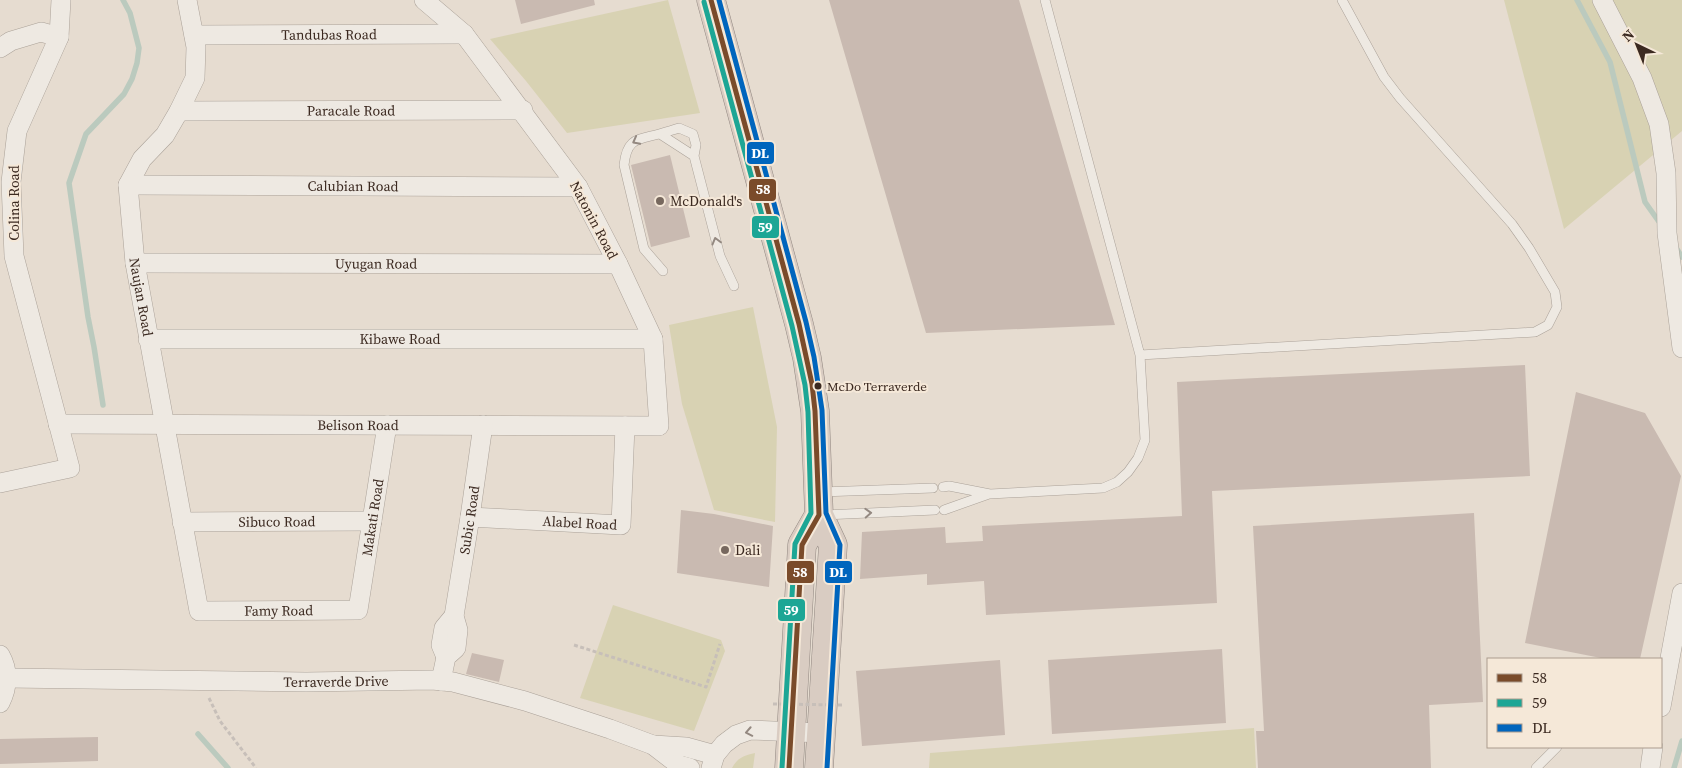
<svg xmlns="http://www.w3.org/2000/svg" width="1682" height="768" font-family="'Source Serif 4',serif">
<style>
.green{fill:#d8d2b3}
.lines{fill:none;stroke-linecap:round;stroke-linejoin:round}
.stream{stroke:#bbcabe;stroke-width:5.5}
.building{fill:#c9bab1}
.lane-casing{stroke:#aba299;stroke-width:10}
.street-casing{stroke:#aba299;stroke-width:20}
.highway-casing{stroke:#918780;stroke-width:29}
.path{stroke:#c7bfb9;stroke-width:3;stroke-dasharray:4 2.5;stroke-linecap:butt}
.lane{stroke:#eee9e2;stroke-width:9}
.street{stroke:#eee9e2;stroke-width:19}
.highway{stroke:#d9ccc2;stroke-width:28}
.path-bridge{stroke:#c7bfb9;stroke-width:3;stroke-dasharray:4 2.5;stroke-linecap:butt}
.bus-1-casing{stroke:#f5e8d8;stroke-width:9}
.bus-2-casing{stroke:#f5e8d8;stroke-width:9}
.bus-3-casing{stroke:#f5e8d8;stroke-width:9}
.bus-1{stroke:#7a4b2a;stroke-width:5}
.bus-2{stroke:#1da695;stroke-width:5}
.bus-3{stroke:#0065bd;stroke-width:5}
.oneway{stroke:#948981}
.poi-dot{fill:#77685e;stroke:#f5e8d8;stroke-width:2}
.bus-dot{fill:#3b2920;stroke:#f5e8d8;stroke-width:2}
.labels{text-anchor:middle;stroke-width:4;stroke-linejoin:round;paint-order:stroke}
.bus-label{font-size:13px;fill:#3b2920;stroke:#f5e8d8;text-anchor:start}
.street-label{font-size:14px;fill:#3b2920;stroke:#f5e8d8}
.poi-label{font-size:14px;fill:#3b2920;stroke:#f5e8d8;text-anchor:start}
.line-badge{stroke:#f5e8d8;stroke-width:2}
.badge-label{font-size:14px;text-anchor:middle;font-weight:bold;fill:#fff}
</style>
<rect width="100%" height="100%" fill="#e6dcd0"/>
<path class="green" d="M668,0L700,113L567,133L526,81L490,39Z
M1504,0H1682V131L1564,229Z
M753,307L777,427L775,522L714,510L682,404L669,325Z
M613,605L721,640L725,651L694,731L580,698Z
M1254,728L1256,768H929L930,753Z
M755,753L753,768H732C737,758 745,755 755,753Z"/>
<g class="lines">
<path class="stream" d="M1577,0L1610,62L1645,202L1662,226
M1675,246L1682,257
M103,405L94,347L88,317L69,183L86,134L124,94L132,79L137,63L139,48L130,13L123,0
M198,734L228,768
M1674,768L1682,741"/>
</g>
<path class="building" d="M515,0H594L595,5L521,24Z
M829,0H1019L1115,325L926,333Z
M670,155L690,237L651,247L631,165Z
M1525,365L1530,476L1212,491L1217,603L986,615L984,581L927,585V574L860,579L862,532L945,527L946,543L983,541L982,526L1182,516L1177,382Z
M1576,392L1645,413L1681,476L1640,659H1606L1525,643Z
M681,510L714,514L773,526L769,587L677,573Z
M1474,513L1483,702L1429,705L1431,768H1258L1256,731H1264L1253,526Z
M1222,649L1226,723L1052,734L1048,660Z
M472,653L504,660L499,682L466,674Z
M1000,660L1005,735L862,746L856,671Z
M98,737V761L0,764V739Z"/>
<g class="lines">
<defs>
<path id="lane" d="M660,134L694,156
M663,271L644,249L624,165C627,138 637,140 659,134C666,132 673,130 679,128L693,134L696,145L694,156L720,256L734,286
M1140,355L1535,332L1548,325L1557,307L1555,292L1529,248L1512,224L1400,98L1384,77L1342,0
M943,487L949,486L990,494L1103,488L1117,482L1128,472L1138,458L1145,440L1140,355L1045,0
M821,492L933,488
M944,510L989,494
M824,515L935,510
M1536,768L1557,747"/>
<g id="street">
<path id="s1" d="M187,0L196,47L195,78L179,111L165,135L142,159L128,185L135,263L199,611L358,610L387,425"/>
<path d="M1602,0L1642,78L1659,124L1666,173L1667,233L1682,348"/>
<path id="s2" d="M194,35L464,34"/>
<path d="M0,48L11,41L41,32L59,37"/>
<path id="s3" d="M179,111L523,110"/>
<path id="s4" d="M128,185L578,187"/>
<path id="s5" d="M135,263L618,264"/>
<path id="s6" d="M148,339H653"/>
<path id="s7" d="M58,424L659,426L653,339L618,264L578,187L464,34L424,0"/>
<path d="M0,483L70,468L14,256L11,182L17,131L59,37L61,0"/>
<path id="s8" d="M470,517L621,525L625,426"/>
<path id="s9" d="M182,522L372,521"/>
<path d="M0,655C9,671 8,687 0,703"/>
<path d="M446,657L441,645L444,628L454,616"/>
<path id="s10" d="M7,678L306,682L432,680L453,682L525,701L610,729L653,745L679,765L690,768"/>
<path id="s11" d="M441,681L446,657L456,648L458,630L454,616L470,517L483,425"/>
<path d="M1661,707L1682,593"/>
<path d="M653,745L686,747L715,755"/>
<path d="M711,768L715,755L724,744L736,735L750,730L821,733"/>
<path d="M1650,768L1653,747"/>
</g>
<path id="highway" d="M711,0L799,324L807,358L815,411L819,515L833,545L819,768
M789,768L802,545L819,515"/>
</defs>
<use href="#lane" class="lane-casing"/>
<use href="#street" class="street-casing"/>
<use href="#highway" class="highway-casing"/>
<path class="path" d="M574,645L706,687L720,644
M209,698L220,721L256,768"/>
<use href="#lane" class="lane"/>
<use href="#street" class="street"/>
<use href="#highway" class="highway"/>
<path class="path-bridge" d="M773,704L844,705"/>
<defs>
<path id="bus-1" d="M711,0L799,324L812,384L815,411L819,515L802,545L789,768"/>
<path id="bus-2" d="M704,2L792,326L805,385L808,412L811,513L795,544L782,768"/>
<path id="bus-3" d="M719,0L806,322L814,357L822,410L826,513L840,545L827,768"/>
</defs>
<use href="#bus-1" class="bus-1-casing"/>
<use href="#bus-2" class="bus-2-casing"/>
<use href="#bus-3" class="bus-3-casing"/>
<use href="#bus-1" class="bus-1"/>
<use href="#bus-2" class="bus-2"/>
<use href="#bus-3" class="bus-3"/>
</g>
<defs><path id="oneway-chevron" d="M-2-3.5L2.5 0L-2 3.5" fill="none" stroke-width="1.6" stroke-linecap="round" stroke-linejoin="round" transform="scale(1.25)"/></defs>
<g class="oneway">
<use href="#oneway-chevron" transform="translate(636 141) rotate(152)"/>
<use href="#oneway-chevron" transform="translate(716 241) rotate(-105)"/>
<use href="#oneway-chevron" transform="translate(868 513) rotate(-3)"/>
<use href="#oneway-chevron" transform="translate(749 732) rotate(169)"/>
</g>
<g class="poi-dot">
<circle cx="660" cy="201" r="5"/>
<circle cx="725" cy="550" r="5"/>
</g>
<circle class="bus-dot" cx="818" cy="386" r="4.5"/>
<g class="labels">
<g class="bus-label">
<text x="827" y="391">McDo Terraverde</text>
</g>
<g class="street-label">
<text dy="5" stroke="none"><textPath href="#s2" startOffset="135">Tandubas Road</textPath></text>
<text dy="5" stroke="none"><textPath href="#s3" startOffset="172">Paracale Road</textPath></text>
<text dy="5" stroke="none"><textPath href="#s4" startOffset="225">Calubian Road</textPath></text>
<text transform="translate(14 203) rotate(-90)" y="5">Colina Road</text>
<text transform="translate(594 220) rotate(62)" y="5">Natonin Road</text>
<text dy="5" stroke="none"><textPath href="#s5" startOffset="241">Uyugan Road</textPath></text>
<text dy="5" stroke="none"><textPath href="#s1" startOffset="319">Naujan Road</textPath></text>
<text dy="5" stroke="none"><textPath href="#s6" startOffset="252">Kibawe Road</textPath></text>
<text dy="5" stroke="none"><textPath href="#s7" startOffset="300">Belison Road</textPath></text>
<text dy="5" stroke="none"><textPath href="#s1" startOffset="891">Makati Road</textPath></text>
<text dy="5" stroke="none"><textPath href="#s11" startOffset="168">Subic Road</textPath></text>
<text dy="5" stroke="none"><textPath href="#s8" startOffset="110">Alabel Road</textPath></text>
<text dy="5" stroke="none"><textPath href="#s9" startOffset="95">Sibuco Road</textPath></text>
<text dy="5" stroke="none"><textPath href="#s1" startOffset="718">Famy Road</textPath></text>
<text dy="5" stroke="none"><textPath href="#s10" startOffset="329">Terraverde Drive</textPath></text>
</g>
<g class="poi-label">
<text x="670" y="206">McDonald's</text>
<text x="735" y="555">Dali</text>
</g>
</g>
<g class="line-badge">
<rect x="746" y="141" width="29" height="24" rx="5" fill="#0065bd"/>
<rect x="748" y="178" width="29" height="24" rx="5" fill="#7a4b2a"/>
<rect x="751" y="215" width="29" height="24" rx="5" fill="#1da695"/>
<rect x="786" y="560" width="29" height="24" rx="5" fill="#7a4b2a"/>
<rect x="824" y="560" width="29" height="24" rx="5" fill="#0065bd"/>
<rect x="777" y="598" width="29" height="24" rx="5" fill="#1da695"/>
</g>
<g class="badge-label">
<text x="760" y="158">DL</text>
<text x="763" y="194">58</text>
<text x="765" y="232">59</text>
<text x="800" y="577">58</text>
<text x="838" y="577">DL</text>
<text x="791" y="615">59</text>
</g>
<rect x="1487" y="658" width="175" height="90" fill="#f5e8d8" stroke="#ab9c8e"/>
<rect x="1497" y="674" width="25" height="8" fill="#7a4b2a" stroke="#ab9c8e"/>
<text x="1532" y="683" font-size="15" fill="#3b2920">58</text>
<rect x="1497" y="699" width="25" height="8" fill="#1da695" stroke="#ab9c8e"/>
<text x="1532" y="708" font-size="15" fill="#3b2920">59</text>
<rect x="1497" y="724" width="25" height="8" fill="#0065bd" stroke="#ab9c8e"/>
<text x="1532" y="733" font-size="15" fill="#3b2920">DL</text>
<g transform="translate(1637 45) rotate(317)" stroke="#f5e8d8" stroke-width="4" paint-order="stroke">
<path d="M0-4L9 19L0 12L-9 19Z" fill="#3b2920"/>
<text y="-8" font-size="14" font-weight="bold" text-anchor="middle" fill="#3b2920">N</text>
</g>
</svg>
